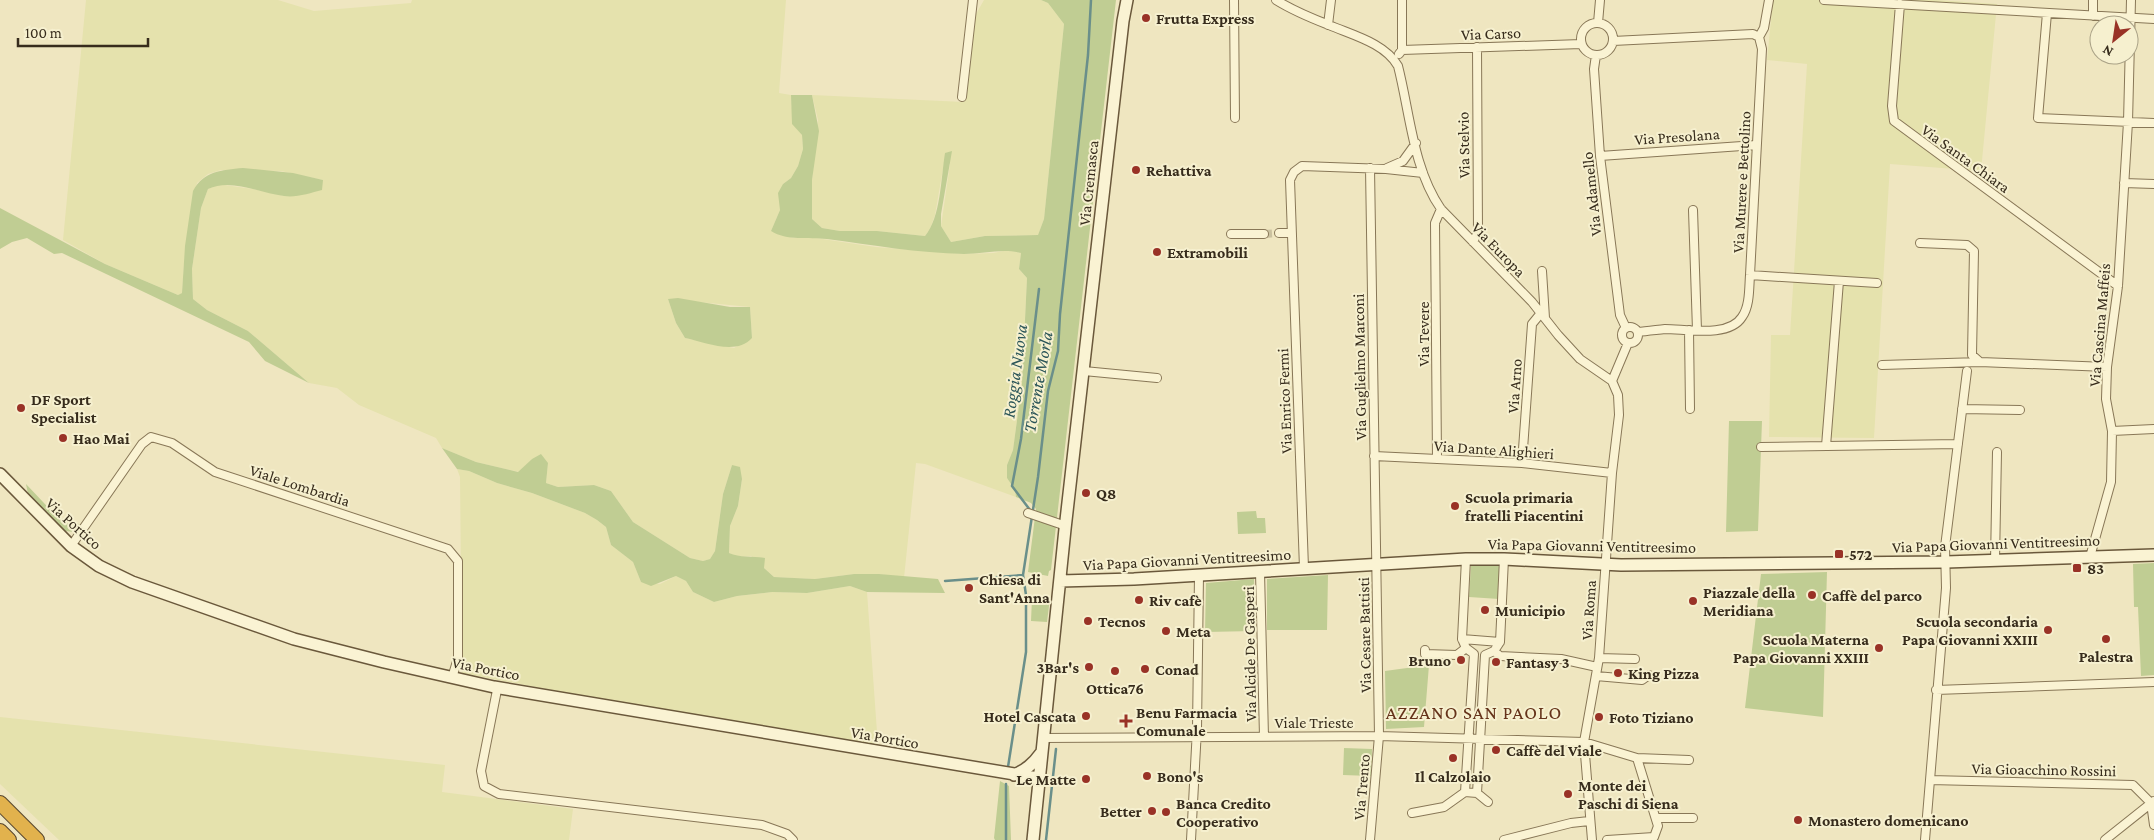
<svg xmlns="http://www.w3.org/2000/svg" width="2154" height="840" font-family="'Crimson Pro',serif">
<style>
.farmland{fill:#e5e2ad;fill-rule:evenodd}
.green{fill:#c0cd93}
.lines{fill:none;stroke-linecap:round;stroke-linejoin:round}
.stream{stroke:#6a8f8a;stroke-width:2.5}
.street-tunnel{stroke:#cac19f;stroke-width:8;stroke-dasharray:8 4;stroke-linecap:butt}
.street-casing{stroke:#887757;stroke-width:10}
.secondary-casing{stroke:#6a583b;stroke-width:14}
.highway-casing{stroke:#56442c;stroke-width:16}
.street{stroke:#faf3d3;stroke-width:8}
.secondary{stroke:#faf3d3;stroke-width:11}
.highway{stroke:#e2b24d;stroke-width:14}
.poi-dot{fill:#993226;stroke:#f6f0cf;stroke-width:2}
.labels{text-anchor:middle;stroke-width:4;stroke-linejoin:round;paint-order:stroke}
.poi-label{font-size:16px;font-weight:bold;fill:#372c1c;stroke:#f6f0cf;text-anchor:start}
.street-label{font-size:16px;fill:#372c1c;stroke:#f6f0cf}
.water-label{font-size:18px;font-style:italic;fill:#2b5558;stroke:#f6f0cf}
.quarter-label{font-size:19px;letter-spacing:1px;fill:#65331a;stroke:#f6f0cf}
</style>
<rect width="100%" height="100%" fill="#efe6c0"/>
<path class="farmland" d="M86,0H278L314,11L411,3L412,0H786L779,93L791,95L793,124L802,135L803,149L798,166L791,178L783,184L780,210L771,231L793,238H816L876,247L964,254L993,253L1009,250L1021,253L1019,269L1027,278L1022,383L1013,450L1007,465V478L1015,490L1016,497L925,464L916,463L904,578L879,574H854L815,579L774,577L751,556L737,557L729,553L730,526L738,506L742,479L732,465L723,494L715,551L710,559L703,561L690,558L633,522L611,491L594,485L558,487L546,483L548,463L532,459L519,472L476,462L442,448L436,438L359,405L337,388L309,383L248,331L207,310L193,299L192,269L201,208L208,189L218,184L253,189L285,196L323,180L281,171L221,170L208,174L197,183L184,263L182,293L178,295L105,264L63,240ZM668,299L750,307L752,338L734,348L685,338L676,323Z
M984,0H1041L1048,3L1064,24L1044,219L1038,235L985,236L951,242L941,226L950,164L944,163L935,215L930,229L925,236L877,231H840L822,228L812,219V180L818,120L812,95L964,102L976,14Z
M1773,0H1936L1997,4L1981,171L1890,164L1874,438L1769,437L1771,335H1790L1807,64L1767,60Z
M457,469L469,471L497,483L532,493L585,513L597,520L606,527L611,545L633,562L641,582L660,584L676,576L686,581L693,592L714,602L737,596L772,592L807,593L850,586L867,592L878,746L609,701L462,673L460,477Z
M0,717L445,765L442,792L573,809L569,840H59L0,784Z"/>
<path class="green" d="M1041,0H1116L1051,570L1049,571L1048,576L1028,572L1036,509L1031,503L1016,497L1015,490L1007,478V465L1013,450L1022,383L1027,278L1019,269L1021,253C1003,248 983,254 964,254C918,253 872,245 827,239C808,237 787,241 771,231L780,210L778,193L783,184L791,178L798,166L803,149L802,135L792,124L791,95H812L819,131L812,180V219L822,228L840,231H877L925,236C941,217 941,177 945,153L952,151L941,214V226L951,242L985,236L1038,235L1044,219L1064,24L1048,3Z
M243,168L293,173L323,180L322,190C310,193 296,198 284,196C260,193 231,178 208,189L201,208L192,269L193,299L207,310L248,331L309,383L265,361L249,342L62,253L54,254L27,238L12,242L0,249V208L105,264L178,295L182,293L185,246L193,191C204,171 221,170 243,168Z
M678,298L730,307H750L752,338C736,356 705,342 685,338L676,323L668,299Z
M1729,421H1762L1758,531L1726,532Z
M442,448L476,462L518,472L532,459L541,454L548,463L546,483L558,487L594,485L611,491L633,522L690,558L703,561L710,559L715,551L723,494L732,465L740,467L742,479L738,506L730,526L729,553C740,558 753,556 765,558L764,568L774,577L815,579L854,574H879L938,579L945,593L867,592L850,586L807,593L772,592L737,596L714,602L693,592L686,581L676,576L651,586L641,582L633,562L611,545L606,527L597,520L585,513L532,493L497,483L469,471L457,469Z
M26,484L60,520L67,516L80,525L74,532L65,531L28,494Z
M1256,511L1257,518H1265L1266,533L1238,534L1237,512Z
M2154,563V675L2141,676L2138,607H2134L2133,564Z
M1471,566H1501L1499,599L1469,597Z
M1827,572L1823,717L1745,708L1761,574Z
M1328,575L1327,630H1267V579Z
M1254,579L1255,631L1205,632L1206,583Z
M1032,598H1050L1047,622L1031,621Z
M1429,665L1424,727L1386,729L1385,671Z
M1344,748L1372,749L1371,776L1343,775Z
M1000,781L1009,786L1011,840H995L994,838Z"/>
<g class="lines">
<path class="stream" d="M1030,510L1012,486L1021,439L1039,289
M945,581L1023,575
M1008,767L1026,652V595L1023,575L1038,477L1048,391L1058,351L1060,314L1088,55L1091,0
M1006,784V840
M1046,840L1056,749"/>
<path class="street-tunnel" d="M1264,234L1279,233"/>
<defs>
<path id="street" d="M1234,0L1235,118
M1276,0C1292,10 1311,18 1329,25C1352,35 1385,43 1398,66C1410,113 1413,169 1441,209L1532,302L1558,335L1580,359L1612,381L1618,395L1619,415L1612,473L1599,658L1584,742L1592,840
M1824,0L2154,19
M1900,4L1892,106L1894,121L2118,286
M2047,13L2038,118L2154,123
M2093,16V0
M1581 39a16 16 0 1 1 32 0a16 16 0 1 1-32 0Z
M1598,23L1600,0
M1328,25L1331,0
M1613,41L1753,34L1759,37
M1402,50L1581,44
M1399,54L1402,50V0
M1596,55L1594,69L1600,156L1620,315L1626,328
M962,97L973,0
M1600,156L1756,145
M1387,168L1403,161L1416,143
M2124,183L2154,184
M1693,210L1697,330
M1279,233H1292
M1231,234H1264
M1473,242L1478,232L1477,47
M1920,243L1967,245L1974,251L1972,355L1980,362L2107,367
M1542,271L1545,318
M1750,275L1877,283
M1622 335a8 8 0 1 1 16 0a8 8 0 1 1-16 0Z
M1689,330L1690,409
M1638,332C1646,331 1656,330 1665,329C1686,329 1729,338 1742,317C1750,306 1749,288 1750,275L1762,49L1759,37L1764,28L1769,0
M1882,365L1980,362
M1084,371L1157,378
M1612,381L1628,343
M1962,409L2020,410
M2112,431L2154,429
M1826,446L1839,281
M1761,447L1958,444
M1374,456L1522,463L1612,473
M1437,459L1435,223L1441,209
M1522,463L1532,324L1541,313
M1028,513L1066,526
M71,546L142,444L151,437L172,443L215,472L448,549L458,561V658L452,678
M2090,557L2111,482L2112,431L2106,399L2107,367L2118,286L2128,122L2131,0
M1466,559L1462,639L1466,648L1474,654L1465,792L1477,793L1485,655L1494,651L1500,642L1504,559
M1995,561L1997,452
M1304,568L1290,180L1294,172L1302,166L1386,169L1423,173
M1260,572L1264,737
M1462,639L1500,642
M1425,650V654L1457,655L1466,648
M1494,651L1500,656L1561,659L1597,667
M1599,658L1635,659
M1596,676L1642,680L1649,675
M494,687L497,690L481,771L484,786L499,794L762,825L787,834L793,840
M1936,690L2154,682
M1043,738L1379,736L1584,742L1637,758L1658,826L1654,837L1607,840
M1637,758L1689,760
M1930,780L2133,785L2151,803
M1477,793L1488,802
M2151,803L2154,825
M1412,813L1444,807L1465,792
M1656,818H1693
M1191,840L1197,729L1199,575
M1370,840L1379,736L1370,168
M1504,840L1571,823L1589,821
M1925,840L1946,588L1945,547L1967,371
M2105,840L2154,801"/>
<path id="secondary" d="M0,474L71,546L99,566L132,582L294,639L384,662L494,687L1038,778
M1060,581L1134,579L1466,559H1504L1621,565L1946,562L2154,555
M1014,775C1026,770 1033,764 1041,753
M1033,840L1065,529L1123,21L1127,0"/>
<path id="highway" d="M0,803L37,840
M0,831L9,840"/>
</defs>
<use href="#street" class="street-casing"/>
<use href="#secondary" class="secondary-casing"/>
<use href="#highway" class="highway-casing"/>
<use href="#street" class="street"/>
<use href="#secondary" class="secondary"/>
<use href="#highway" class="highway"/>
</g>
<g class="poi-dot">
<circle cx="1146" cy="18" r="5"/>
<circle cx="1136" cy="170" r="5"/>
<circle cx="1157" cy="252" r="5"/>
<circle cx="21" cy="408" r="5"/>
<circle cx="63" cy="438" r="5"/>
<circle cx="1086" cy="493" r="5"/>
<circle cx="1455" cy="506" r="5"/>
<rect x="1834" y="549" width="10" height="10" rx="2.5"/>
<rect x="2072" y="563" width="10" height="10" rx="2.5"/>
<circle cx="969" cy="588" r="5"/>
<circle cx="1812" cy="595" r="5"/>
<circle cx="1139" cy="600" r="5"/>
<circle cx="1693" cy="601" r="5"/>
<circle cx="1485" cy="610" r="5"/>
<circle cx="1088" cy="621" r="5"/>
<circle cx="2048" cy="630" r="5"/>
<circle cx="1166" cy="631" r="5"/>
<circle cx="2106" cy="639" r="5"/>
<circle cx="1879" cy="648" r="5"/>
<circle cx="1461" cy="660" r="5"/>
<circle cx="1496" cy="662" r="5"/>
<circle cx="1089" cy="667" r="5"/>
<circle cx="1145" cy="669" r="5"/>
<circle cx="1115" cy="671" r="5"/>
<circle cx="1618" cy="673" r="5"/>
<circle cx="1086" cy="716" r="5"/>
<circle cx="1599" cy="717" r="5"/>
<path d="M1123.5 713.5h5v5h5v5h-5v5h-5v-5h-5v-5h5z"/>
<circle cx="1496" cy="750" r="5"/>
<circle cx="1453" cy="758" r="5"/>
<circle cx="1147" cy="776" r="5"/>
<circle cx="1086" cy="779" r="5"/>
<circle cx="1568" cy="794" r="5"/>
<circle cx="1152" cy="811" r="5"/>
<circle cx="1166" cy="812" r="5"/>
<circle cx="1798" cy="820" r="5"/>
</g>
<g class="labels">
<g class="poi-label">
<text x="1156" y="24">Frutta Express</text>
<text x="1146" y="176">Rehattiva</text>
<text x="1167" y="258">Extramobili</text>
<text x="31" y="405">DF Sport<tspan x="31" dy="18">Specialist</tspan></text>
<text x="73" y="444">Hao Mai</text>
<text x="1096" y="499">Q8</text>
<text x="1465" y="503">Scuola primaria<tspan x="1465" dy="18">fratelli Piacentini</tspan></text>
<text x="1849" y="560">572</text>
<text x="2087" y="574">83</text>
<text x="979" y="585">Chiesa di<tspan x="979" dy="18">Sant'Anna</tspan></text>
<text x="1703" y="598">Piazzale della<tspan x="1703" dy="18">Meridiana</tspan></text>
<text x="1822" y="601">Caffè del parco</text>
<text x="1149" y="606">Riv cafè</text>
<text x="1495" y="616">Municipio</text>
<text x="1098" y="627">Tecnos</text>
<text x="2038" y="627" text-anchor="end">Scuola secondaria<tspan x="2038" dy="18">Papa Giovanni XXIII</tspan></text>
<text x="1176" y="637">Meta</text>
<text x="1869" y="645" text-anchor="end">Scuola Materna<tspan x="1869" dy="18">Papa Giovanni XXIII</tspan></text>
<text x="2106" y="662" text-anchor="middle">Palestra</text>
<text x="1451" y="666" text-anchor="end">Bruno</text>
<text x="1506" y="668">Fantasy 3</text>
<text x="1079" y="673" text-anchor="end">3Bar's</text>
<text x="1155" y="675">Conad</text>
<text x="1628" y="679">King Pizza</text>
<text x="1115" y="694" text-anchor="middle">Ottica76</text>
<text x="1136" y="718">Benu Farmacia<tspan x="1136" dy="18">Comunale</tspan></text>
<text x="1076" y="722" text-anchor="end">Hotel Cascata</text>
<text x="1609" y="723">Foto Tiziano</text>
<text x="1506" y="756">Caffè del Viale</text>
<text x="1157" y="782">Bono's</text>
<text x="1453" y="782" text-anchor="middle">Il Calzolaio</text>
<text x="1076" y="785" text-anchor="end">Le Matte</text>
<text x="1578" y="791">Monte dei<tspan x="1578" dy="18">Paschi di Siena</tspan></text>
<text x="1176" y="809">Banca Credito<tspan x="1176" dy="18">Cooperativo</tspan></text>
<text x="1142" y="817" text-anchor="end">Better</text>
<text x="1808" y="826">Monastero domenicano</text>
</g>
<g class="street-label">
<text transform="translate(1491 33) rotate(-2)" y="6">Via Carso</text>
<text transform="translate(1677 136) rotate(-4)" y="6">Via Presolana</text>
<text transform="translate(1463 145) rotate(-91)" y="6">Via Stelvio</text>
<text transform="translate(1966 158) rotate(36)" y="6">Via Santa Chiara</text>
<text transform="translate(1741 182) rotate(-87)" y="6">Via Murere e Bettolino</text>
<text transform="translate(1088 183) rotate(-84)" y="6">Via Cremasca</text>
<text transform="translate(1591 194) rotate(-96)" y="6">Via Adamello</text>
<text transform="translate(1499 249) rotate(46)" y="6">Via Europa</text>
<text transform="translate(2099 325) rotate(-85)" y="6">Via Cascina Maffeis</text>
<text transform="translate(1423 334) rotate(-90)" y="6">Via Tevere</text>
<text transform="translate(1359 367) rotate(-91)" y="6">Via Guglielmo Marconi</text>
<text transform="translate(1514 386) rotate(-86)" y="6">Via Arno</text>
<text transform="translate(1284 401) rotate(-92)" y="6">Via Enrico Fermi</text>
<text transform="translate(1494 449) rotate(4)" y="6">Via Dante Alighieri</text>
<text transform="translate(300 485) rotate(18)" y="6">Viale Lombardia</text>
<text transform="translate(74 523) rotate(42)" y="6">Via Portico</text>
<text transform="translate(1996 543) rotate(-2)" y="6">Via Papa Giovanni Ventitreesimo</text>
<text transform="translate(1592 545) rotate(1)" y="6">Via Papa Giovanni Ventitreesimo</text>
<text transform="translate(1187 559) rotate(-3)" y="6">Via Papa Giovanni Ventitreesimo</text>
<text transform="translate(1588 610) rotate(-86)" y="6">Via Roma</text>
<text transform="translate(1364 635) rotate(-91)" y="6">Via Cesare Battisti</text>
<text transform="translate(1249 654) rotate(-91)" y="6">Via Alcide De Gasperi</text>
<text transform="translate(486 668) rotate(11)" y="6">Via Portico</text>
<text x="1314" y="728">Viale Trieste</text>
<text transform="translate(885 737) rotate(10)" y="6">Via Portico</text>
<text transform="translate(2044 769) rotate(1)" y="6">Via Gioacchino Rossini</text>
<text transform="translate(1361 787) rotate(-85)" y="6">Via Trento</text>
</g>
<g class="water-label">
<text transform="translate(1015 371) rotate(-82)" y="6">Roggia Nuova</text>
<text transform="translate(1038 382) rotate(-80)" y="6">Torrente Morla</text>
</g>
<g class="quarter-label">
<text x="1474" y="719">AZZANO SAN PAOLO</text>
</g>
</g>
<g transform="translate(2114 40) rotate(210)"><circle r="24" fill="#f6f0cf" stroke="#aaa287"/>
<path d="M0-4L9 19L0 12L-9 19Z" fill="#993226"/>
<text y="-8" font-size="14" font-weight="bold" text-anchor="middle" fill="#372c1c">N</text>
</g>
<path d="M18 38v8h130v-8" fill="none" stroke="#372c1c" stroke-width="2.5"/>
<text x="25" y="38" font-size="15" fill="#372c1c" stroke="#f6f0cf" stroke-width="4" paint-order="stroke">100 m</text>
</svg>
